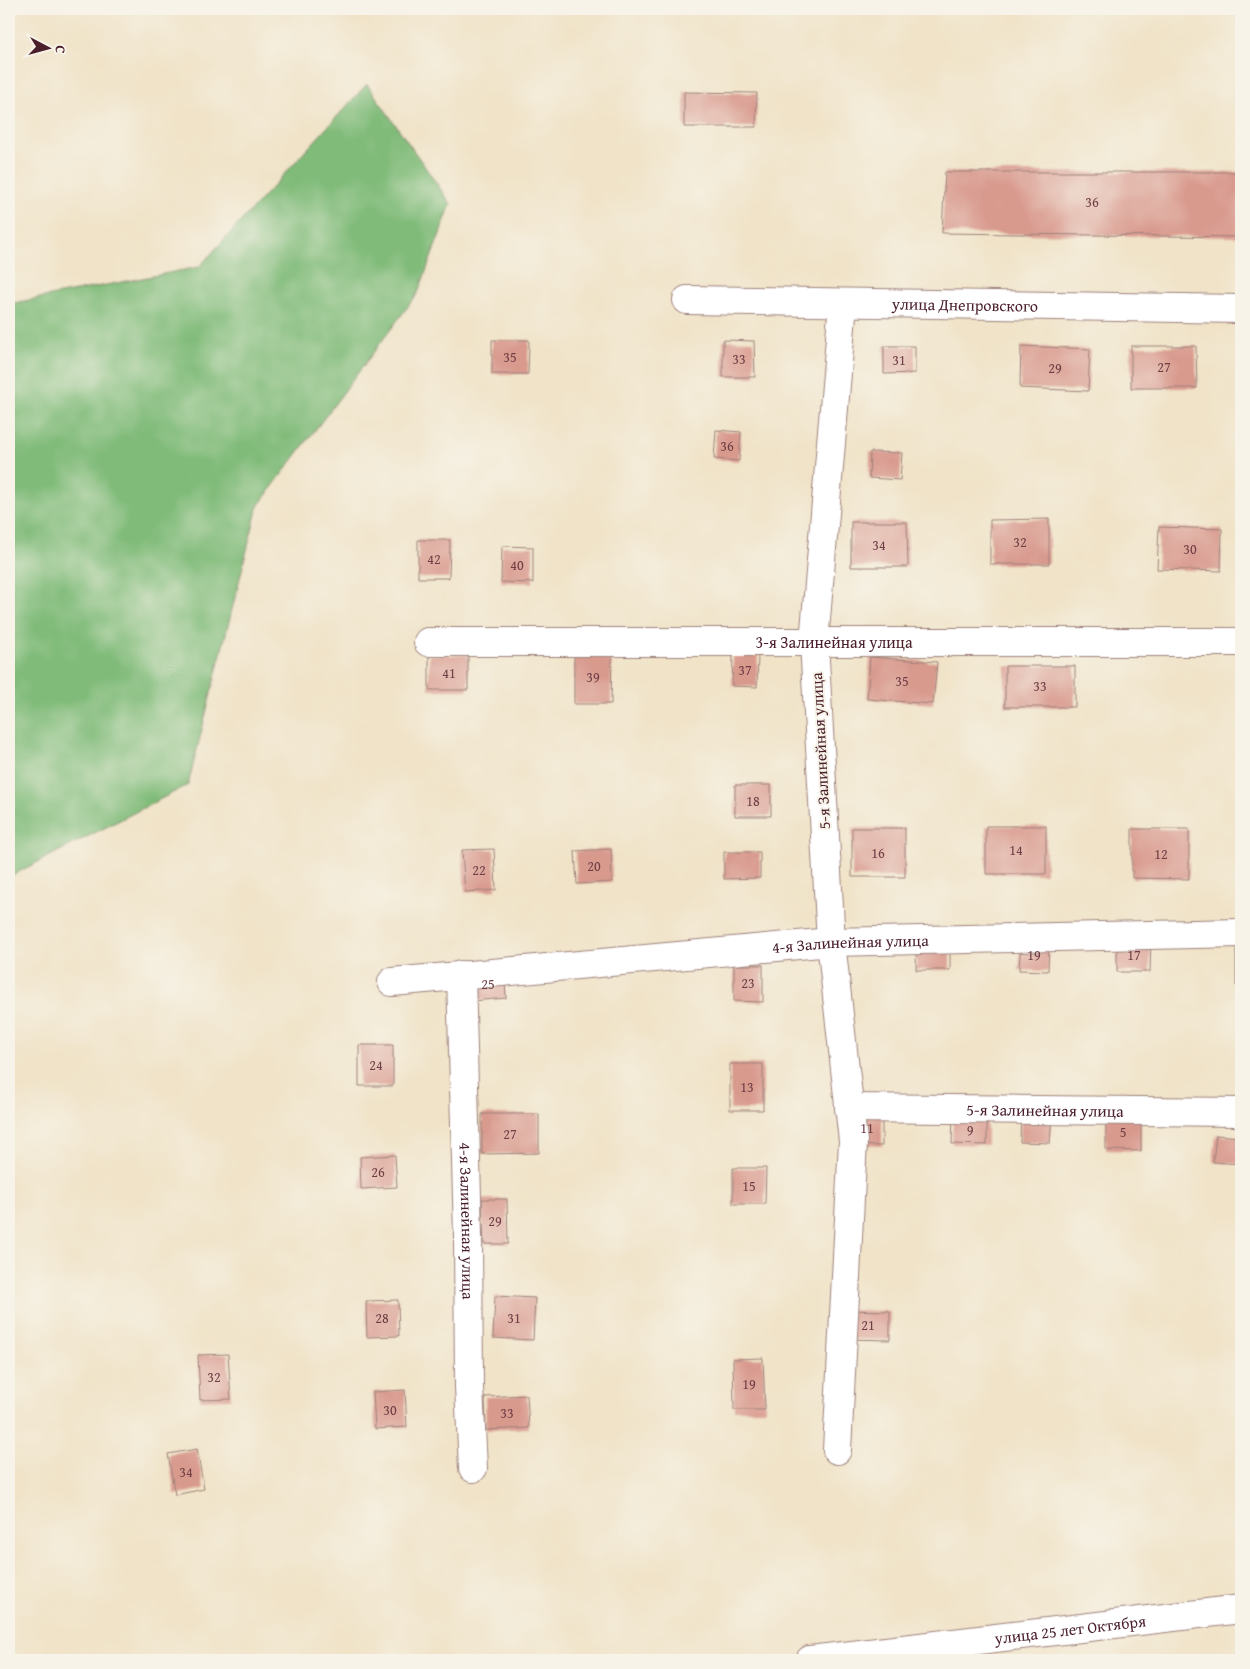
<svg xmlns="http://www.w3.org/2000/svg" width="1250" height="1669" font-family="'Gentium Book Plus',serif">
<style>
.forest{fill:#80bb79;stroke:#656d52}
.building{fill:#d99a8e}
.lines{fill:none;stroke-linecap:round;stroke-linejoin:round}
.minor-casing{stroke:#9d817a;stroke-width:30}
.minor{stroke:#fff;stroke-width:28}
.labels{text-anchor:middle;stroke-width:4;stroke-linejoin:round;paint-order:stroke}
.number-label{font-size:14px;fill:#6e3e44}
.street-label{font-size:16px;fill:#4a1f2b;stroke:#f7f3e8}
</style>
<rect width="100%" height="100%" fill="#f7f3e8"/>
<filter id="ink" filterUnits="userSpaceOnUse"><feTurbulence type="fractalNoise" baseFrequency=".02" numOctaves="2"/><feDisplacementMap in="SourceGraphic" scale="10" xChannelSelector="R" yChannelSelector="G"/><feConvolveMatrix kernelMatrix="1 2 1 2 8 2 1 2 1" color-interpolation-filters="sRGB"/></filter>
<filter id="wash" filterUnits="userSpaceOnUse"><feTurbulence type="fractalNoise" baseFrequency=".0096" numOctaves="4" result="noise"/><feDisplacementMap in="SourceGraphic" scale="20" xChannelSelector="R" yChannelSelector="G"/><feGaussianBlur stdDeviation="1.12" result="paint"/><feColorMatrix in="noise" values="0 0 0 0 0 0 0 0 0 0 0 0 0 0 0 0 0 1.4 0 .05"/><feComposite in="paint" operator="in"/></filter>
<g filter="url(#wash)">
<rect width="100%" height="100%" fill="#f0e3c8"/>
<path class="forest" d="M367,84L451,204L418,293L258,506L188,785L9,877V304L199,267Z"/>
<g id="blocks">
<path class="building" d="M684,92L757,93L756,127H684Z
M945,172H1241V237L942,233Z
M492,340H529L528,374H492Z
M723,340L754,341L755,377H723Z
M884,346H915V373L884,374Z
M1021,346L1090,349L1088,391L1020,388Z
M1131,346H1196L1197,388H1131Z
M716,430L741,432L739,461L714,459Z
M870,452L902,453L900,480L869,478Z
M1049,519V564H990V520Z
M851,522H907L908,567H851Z
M1159,527L1222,529L1221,571L1157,569Z
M418,540H450L449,578H418Z
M502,546L533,547V583L501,582Z
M574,651H612L611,704H574Z
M733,654H758L757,687L732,686Z
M429,655H468V690H429Z
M870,657L937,662L933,704L867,699Z
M1005,666H1075V707H1005Z
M735,785H771V816H735Z
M986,826H1046V874H986Z
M852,828H905V877H852Z
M1132,829H1189V879L1132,878Z
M494,849L496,890L465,892L462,850Z
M611,849L612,882L577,884L575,851Z
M724,852H760V878L724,879Z
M917,928H950V970H916Z
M1021,939L1049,941L1048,971L1019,970Z
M1117,939H1151L1150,972H1117Z
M1236,944H1241V986H1236Z
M734,965H763V1002L734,1001Z
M504,967L506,998L472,1001L470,970Z
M359,1045H393V1086H359Z
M730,1064H763V1110H730Z
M853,1110H882V1146L853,1145Z
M1021,1112L1052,1113L1050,1143L1020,1142Z
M482,1114H539V1153L482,1154Z
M1106,1114L1141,1115V1151L1106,1150Z
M953,1115L987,1116V1145L952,1144Z
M1216,1135L1241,1137V1164L1213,1162Z
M395,1155L397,1187L361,1189L360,1157Z
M733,1168H766L765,1204H733Z
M482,1199H507L508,1244H484Z
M495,1296L535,1298L533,1340L493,1338Z
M398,1300L399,1336L367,1337L366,1301Z
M846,1310L890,1311V1340L845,1339Z
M228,1354L231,1399L200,1400L198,1355Z
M763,1358L765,1410H734L733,1359Z
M405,1390L407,1427L375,1429L373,1392Z
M527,1395L529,1428L486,1430L485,1397Z
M197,1449L204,1489L175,1495L168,1454Z"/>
</g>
</g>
<g filter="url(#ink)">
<use href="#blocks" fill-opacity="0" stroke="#9d817a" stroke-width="1"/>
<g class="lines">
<defs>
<g id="minor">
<path id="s1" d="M687,300L1241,309"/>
<path id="s2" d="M428,642H1241"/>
<path id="s3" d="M461,975L468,1235L469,1387L473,1468"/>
<path id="s4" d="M392,982L831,942L1241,933"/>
<path id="s5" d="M849,1108L1241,1112"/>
<path d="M837,1450L853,1141L831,942L814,642L843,303"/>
<path id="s6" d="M810,1660L1241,1609"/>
</g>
</defs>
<use href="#minor" class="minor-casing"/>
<use href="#minor" class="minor"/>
</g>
</g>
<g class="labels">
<g class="number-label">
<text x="1092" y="207">36</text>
<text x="510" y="362">35</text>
<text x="739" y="364">33</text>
<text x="899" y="365">31</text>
<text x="1164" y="372">27</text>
<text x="1055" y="373">29</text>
<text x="727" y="451">36</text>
<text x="1020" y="547">32</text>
<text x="879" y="550">34</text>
<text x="1190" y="554">30</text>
<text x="434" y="564">42</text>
<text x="517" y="570">40</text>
<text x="745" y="675">37</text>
<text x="449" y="678">41</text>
<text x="593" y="682">39</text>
<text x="902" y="686">35</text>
<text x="1040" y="691">33</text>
<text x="753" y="806">18</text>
<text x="1016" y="855">14</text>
<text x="878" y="858">16</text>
<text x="1161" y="859">12</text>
<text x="594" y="871">20</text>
<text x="479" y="875">22</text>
<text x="1034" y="960">19</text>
<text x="1134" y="960">17</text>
<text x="748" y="988">23</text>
<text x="488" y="989">25</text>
<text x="376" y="1070">24</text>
<text x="747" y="1092">13</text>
<text x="867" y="1133">11</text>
<text x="970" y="1135">9</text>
<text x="1123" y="1137">5</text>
<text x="510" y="1139">27</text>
<text x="378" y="1177">26</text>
<text x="749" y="1191">15</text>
<text x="495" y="1226">29</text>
<text x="382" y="1323">28</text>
<text x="514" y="1323">31</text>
<text x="868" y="1330">21</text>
<text x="214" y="1382">32</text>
<text x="749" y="1389">19</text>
<text x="390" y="1415">30</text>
<text x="507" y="1418">33</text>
<text x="186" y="1477">34</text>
</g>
<g class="street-label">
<text dy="6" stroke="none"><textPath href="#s1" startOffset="278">улица Днепровского</textPath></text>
<text dy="6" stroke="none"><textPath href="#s2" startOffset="406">3-я Залинейная улица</textPath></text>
<text transform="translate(820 751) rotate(-93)" y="6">5-я Залинейная улица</text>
<text dy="6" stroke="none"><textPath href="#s4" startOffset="460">4-я Залинейная улица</textPath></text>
<text dy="6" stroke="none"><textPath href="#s5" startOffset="196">5-я Залинейная улица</textPath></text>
<text dy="6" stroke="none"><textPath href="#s3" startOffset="246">4-я Залинейная улица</textPath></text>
<text dy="6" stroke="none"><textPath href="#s6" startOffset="262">улица 25 лет Октября</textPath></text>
</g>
</g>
<rect width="1250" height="1669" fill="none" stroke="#f7f3e8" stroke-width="30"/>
<g transform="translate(48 48) rotate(96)" stroke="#f7f3e8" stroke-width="4" paint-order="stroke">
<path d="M0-4L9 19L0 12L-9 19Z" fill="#4a1f2b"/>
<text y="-8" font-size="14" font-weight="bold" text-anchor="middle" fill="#4a1f2b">С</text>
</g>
</svg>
